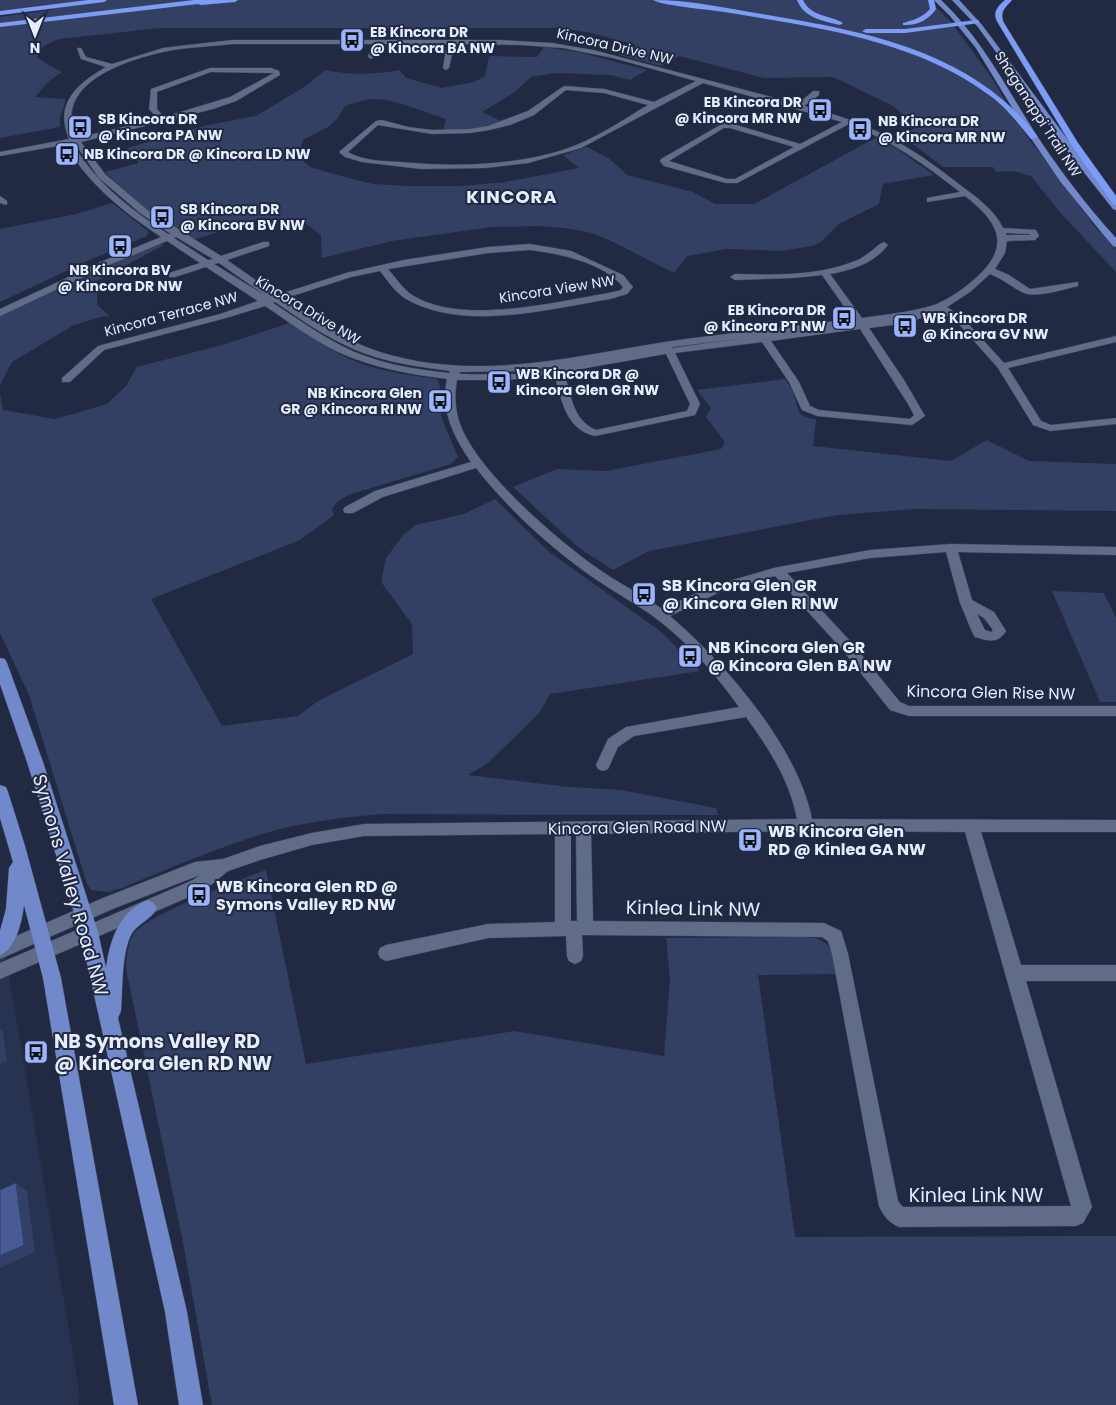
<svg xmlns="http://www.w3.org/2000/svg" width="1116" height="1405" font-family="Poppins,sans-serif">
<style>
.built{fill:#283351}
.green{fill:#334063}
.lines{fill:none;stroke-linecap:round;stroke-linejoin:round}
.minor-casing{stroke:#40475b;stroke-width:1}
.major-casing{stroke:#40475b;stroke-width:1}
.highway-casing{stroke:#40475b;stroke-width:1}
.minor{fill:#616c88;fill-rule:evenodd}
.major{fill:#7189cb;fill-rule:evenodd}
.highway{fill:#7c9cf8;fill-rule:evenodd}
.shaded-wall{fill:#324068}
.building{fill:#485b95;stroke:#324068}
.labels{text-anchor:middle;stroke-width:4;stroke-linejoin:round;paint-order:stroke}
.far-poi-label{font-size:14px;font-weight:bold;fill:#e6edfd;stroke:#212a42;text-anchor:start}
.far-street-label{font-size:14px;fill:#e6edfd;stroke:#212a42}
.poi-label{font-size:16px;font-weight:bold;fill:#e6edfd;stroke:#212a42;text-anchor:start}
.street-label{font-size:16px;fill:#e6edfd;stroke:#212a42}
.far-district-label{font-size:18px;font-weight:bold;letter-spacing:1px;fill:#e6edfd;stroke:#212a42}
.near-street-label{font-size:19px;fill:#e6edfd;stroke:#212a42}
.near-poi-label{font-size:19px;font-weight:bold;fill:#e6edfd;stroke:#212a42;text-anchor:start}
</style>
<rect width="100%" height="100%" fill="#212a42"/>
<path class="built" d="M0,922L80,1397L78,1405H0Z"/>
<path class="green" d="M0,0H929L950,21L968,45L991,77L1026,135L1095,227L1116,249V272L1058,210L1031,176L1013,171L996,172L993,167H943L914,145L897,136L918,127L893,106L833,77L764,78L679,56L661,66L619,55L636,45L587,32L557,28H160L59,39L44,46L37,57L50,66L62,72L49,81L35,97L66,99L60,117V127L0,138V17L51,10L49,4L0,10Z
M544,47L578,52L647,70L630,80L610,75L556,73L531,77L515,92L482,112L503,122L471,129L443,130L446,119C427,113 392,98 373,99C363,100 354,103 345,106L337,119L328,127L303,140L298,156L310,167L337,175L373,184L409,186H461L505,182L579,168L563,155L587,147L610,159L627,175L693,192L715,204H754L877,137L899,150L934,175L883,184L879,204L839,224L821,242L812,246L782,251L727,249L687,256L674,273L611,241L592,233L565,228L538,226L491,227L392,241L322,258L321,235L305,223L263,218L193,240L140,206L105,172L139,163L127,148L208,125L256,116L306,86L325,70C350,75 373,75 399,70L406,78L442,88L474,82L485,76L489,56L537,57Z
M112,203L148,231L147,236L92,259L0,302V229L76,214Z
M157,244L164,245L93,283L97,290V305L110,316L100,317L74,325L12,362L0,385V315Z
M290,323C311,338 333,352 357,362C382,372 410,375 437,379C443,387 438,400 440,410C444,427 452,441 458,457L451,464L348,495L336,503L332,509L334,515L300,540L151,599L222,726L298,716L318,701L413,654L412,624L381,582L386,558L404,534L416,525L464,514L495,499L548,551L660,631L700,671L550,694L540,712L488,763L468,775L569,787L621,790L716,808L718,815L382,814C347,817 311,821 276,830C223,845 173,867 122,888L108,892L91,890L87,884L29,695L0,633V394L3,410L55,419L107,404L126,386L137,367L222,345Z
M785,379C789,385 793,391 795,398C799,413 798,417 816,419L813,446L951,461L987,440L1029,461L1116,464V511L916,509L837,515L649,551L613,570L579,548L513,487L557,469L606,471L721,449L725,442L706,417L711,408L697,390Z
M1052,591L1104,593L1116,618V702H1100Z
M266,870L306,1064L514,1031L664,1056L670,979L666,938L804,937C832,938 832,951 838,974L758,975L795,1237L1116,1236V1405H212L183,1242L126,969C127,957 127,946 133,935C144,916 240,880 266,870Z"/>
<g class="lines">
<defs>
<path id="minor" d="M232,40H500L552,43L593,50L798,104L813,91H819V95L804,106C870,123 907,143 960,185C976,197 994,209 1003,228L1036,230L1039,236L1035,240L1007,241L1005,253L995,269L1009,275L1030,289L1078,282V286C1065,289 1037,298 1024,293C1013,288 1003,279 990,274L970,292L947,307L963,318L1004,363L1116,336V342L1008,368L1041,421L1051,425L1116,418V424L1050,431L1033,425L998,368L957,322L939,311L908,323L869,328L904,380L925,416L912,425L817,416L802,410L789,382L762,342L675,353L700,404L695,415L595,436C565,429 562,400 554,374L508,380H457C454,396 455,413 462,429C482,475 556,539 597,568C618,583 641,594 662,609L712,586L774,568L870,550L951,544L1116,547V555L958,552L972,600L994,612L1006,631C998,644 989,641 975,637L973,634L960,603L946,552L870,558L787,573L851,642L900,702L909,706H1116V716H909L890,710L841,648L775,576L720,592L670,616C725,663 798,747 812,819L1116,820V832H981L1021,965H1116V981H1026L1092,1207L1083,1223L1076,1226L899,1227C889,1223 883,1215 879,1206L832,954L828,941L822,937L582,935L583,956L581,961L575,964L569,961L567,956L566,936L488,938L386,961L380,958L378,953L380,948L386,945L488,924L555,922V834L364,836L312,845L260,860L228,871L205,890L0,979V963L193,880L200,875L115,908L0,959V943L103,898L195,862L223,859L260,846L312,833L364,824L797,819C790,781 768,747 746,717L634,736L618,747L608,769L603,771L598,769L596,765L608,739L626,727L739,707C715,673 684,638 650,614C627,598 602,585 580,568C542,540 505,505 476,468L383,497L353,513H345L343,510L345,507L375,491L471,462C454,437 440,411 447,379C409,374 372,368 336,351C311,339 288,321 265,306L226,318L104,350L70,382H62V378L98,346L220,314L258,301L206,267L175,277H169V273L200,263L167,241L109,265L0,316V309L103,261L161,237C124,212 90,186 67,147L69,144L0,156V152L69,139C54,103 77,84 106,67L81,59L77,48H81L86,57L112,64L163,48ZM232,44H372L368,57L371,59L374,57L379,44H447L443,68L446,70L449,68L454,44L521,45L563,48L613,58L696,81L654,102L604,89L564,86L528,111L488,126L470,129L432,130L408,127L382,120L376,121L339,152L345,157L362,162L421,169L485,168L528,163L581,148L703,83L842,122L800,144L733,124H722L661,159L660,161L664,166L726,183H737L849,124C891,140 924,164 960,192L927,198V202L965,196C997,221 1012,244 978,276C967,286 954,296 941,302C923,311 882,315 862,318L830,274C853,270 874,263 888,245L884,242C876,245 867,257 855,261C819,276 774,275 735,274L730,277L735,280L793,278L822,275L853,319C790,327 727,333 665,342C570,357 475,382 380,352C345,341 314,318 283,299L351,277L380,271C387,280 396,293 406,299C464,332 548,309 610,299L627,294L633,287L623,275L571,251L530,244L488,247L404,260L346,273L277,295L227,260L269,246V242H263L221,256L146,209L105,174L81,142L213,109L236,101L280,75L279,71L271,68H210L151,89L149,109L158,119L76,138C53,84 123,61 163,52C185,47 209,47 232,44ZM211,72L274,73L230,97L164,117L157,109V92ZM566,90L604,93L648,105C621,121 594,140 563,150C511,166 454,167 400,162C383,161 363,161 348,152L378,125L432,134L470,133L489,130L510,125L534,115ZM724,128H730L794,147L735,179H727L669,161ZM76,145L99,178L140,213L171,234H168C132,210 98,185 75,147ZM1006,233L1030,234V235H1006ZM176,237L213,259L208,260L174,238ZM530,250C560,254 603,262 623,287L621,290L609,293C554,302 461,326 412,295C403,289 395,277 388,269L488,253ZM219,263L269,298L214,264ZM275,302C296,316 318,332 341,343C375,361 412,366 450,371L449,373C412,369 375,363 342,346C318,334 295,317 273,303ZM860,329L908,404L914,415L910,419L819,410L810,406L799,382L771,341ZM745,338L672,348V347ZM666,354L690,404L687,411L596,430C572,420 571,394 564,372ZM551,367C538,377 479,374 459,374L460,372L528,371ZM977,614L984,618L993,630L991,632L985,630ZM806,831L965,832L1071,1206L903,1207L898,1201L848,954L841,931L824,923L593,921L591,834ZM571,834H576L577,921H571Z
M0,196L7,201V205L0,203Z"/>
<path id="major" d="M934,0H941C982,39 1007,89 1037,136C1061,172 1087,206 1116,238V247L1113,246L1102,233L1060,181L1030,137L976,48L950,16Z
M952,0H959L982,25L1077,152L1116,201V210L1113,209L1071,156L978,27Z
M0,658L5,659L7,663L43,762L98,932L106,968C110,940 119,911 148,900L154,903L157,908C152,919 139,923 132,933C121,953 123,989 121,1011L118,1018L187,1312L203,1405H179L165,1312L80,932L27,762L0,684Z
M0,785L6,787L8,792L25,846L61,978L138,1405H114L43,978L24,905C22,921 16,949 0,955V931L6,909L9,868L13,862L0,818Z"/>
<path id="highway" d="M88,0H107L104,2L0,15V11Z
M194,0H238L235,2L201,5L198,4L0,27V23Z
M653,0C689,0 725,8 762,14C863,31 972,50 1038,137L1031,139C1018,123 1006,107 989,95C915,40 819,28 731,13C715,10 663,6 653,0Z
M797,0H803C811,17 830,15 843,23L840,25C823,21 804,18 797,0Z
M928,0H934L936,9C929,20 916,26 903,25V23C913,20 922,18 930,9Z
M1005,0H1012C1005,8 999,12 1004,23L1078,143L1116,196V205L1113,204L1070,143L998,23C992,13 997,7 1005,0Z
M977,20L979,21V23L905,33H866L862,31L866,29H905Z"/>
</defs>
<use href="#minor" class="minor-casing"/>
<use href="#major" class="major-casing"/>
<use href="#highway" class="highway-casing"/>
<use href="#minor" class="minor"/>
<use href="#major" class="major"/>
<use href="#highway" class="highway"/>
</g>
<path class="shaded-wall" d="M0,1029L3,1032L7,1061L0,1064Z
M16,1183L27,1191L35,1252L0,1268V1256Z"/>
<path class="building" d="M16,1183L24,1245L0,1256V1190Z"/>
<defs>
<symbol id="bus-square" viewBox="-11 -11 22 22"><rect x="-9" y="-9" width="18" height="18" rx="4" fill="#9ab5fd" stroke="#212a42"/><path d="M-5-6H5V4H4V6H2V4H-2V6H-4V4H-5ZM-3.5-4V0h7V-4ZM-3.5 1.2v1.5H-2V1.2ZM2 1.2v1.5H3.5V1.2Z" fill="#111"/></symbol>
</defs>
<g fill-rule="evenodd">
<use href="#bus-square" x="338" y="26" width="28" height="28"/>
<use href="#bus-square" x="806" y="96" width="28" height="28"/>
<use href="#bus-square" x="66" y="113" width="28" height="28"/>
<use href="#bus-square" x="846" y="115" width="28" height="28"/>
<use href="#bus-square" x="53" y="140" width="28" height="28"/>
<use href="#bus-square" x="148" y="203" width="28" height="28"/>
<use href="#bus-square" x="106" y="232" width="28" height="28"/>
<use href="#bus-square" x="830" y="304" width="28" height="28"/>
<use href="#bus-square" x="891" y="312" width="28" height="28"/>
<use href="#bus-square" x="485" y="368" width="28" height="28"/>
<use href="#bus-square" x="426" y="387" width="28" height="28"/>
<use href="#bus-square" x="630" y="580" width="28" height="28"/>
<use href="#bus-square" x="676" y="642" width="28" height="28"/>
<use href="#bus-square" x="736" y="826" width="28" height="28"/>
<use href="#bus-square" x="185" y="881" width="28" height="28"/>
<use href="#bus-square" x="22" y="1038" width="28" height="28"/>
</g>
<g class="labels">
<g class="far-poi-label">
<text x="370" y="37">EB Kincora DR<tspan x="370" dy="16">@ Kincora BA NW</tspan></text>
<text x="802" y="107" text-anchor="end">EB Kincora DR<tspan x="802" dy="16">@ Kincora MR NW</tspan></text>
<text x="98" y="124">SB Kincora DR<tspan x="98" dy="16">@ Kincora PA NW</tspan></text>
<text x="878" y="126">NB Kincora DR<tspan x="878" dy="16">@ Kincora MR NW</tspan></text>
<text x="84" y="159">NB Kincora DR @ Kincora LD NW</text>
<text x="180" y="214">SB Kincora DR<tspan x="180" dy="16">@ Kincora BV NW</tspan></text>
<text x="120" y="275" text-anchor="middle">NB Kincora BV<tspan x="120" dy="16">@ Kincora DR NW</tspan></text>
<text x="826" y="315" text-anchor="end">EB Kincora DR<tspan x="826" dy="16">@ Kincora PT NW</tspan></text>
<text x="922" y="323">WB Kincora DR<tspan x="922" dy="16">@ Kincora GV NW</tspan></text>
<text x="516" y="379">WB Kincora DR @<tspan x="516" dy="16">Kincora Glen GR NW</tspan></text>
<text x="422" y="398" text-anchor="end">NB Kincora Glen<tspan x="422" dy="16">GR @ Kincora RI NW</tspan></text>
</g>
<g class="far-street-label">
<text transform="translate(615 46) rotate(13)" y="5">Kincora Drive NW</text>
<text transform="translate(1038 114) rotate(57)" y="5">Shaganappi Trail NW</text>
<text transform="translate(557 289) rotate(-9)" y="5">Kincora View NW</text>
<text transform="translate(308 310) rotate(31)" y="5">Kincora Drive NW</text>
<text transform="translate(171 314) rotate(-15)" y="5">Kincora Terrace NW</text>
</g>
<g class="poi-label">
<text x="662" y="591">SB Kincora Glen GR<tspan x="662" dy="18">@ Kincora Glen RI NW</tspan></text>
<text x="708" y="653">NB Kincora Glen GR<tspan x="708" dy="18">@ Kincora Glen BA NW</tspan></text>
<text x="768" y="837">WB Kincora Glen<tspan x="768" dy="18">RD @ Kinlea GA NW</tspan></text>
<text x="216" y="892">WB Kincora Glen RD @<tspan x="216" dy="18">Symons Valley RD NW</tspan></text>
</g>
<g class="street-label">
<text transform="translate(991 692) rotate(1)" y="6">Kincora Glen Rise NW</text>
<text transform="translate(637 827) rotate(-1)" y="6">Kincora Glen Road NW</text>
</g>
<g class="far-district-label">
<text x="512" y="203">KINCORA</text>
</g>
<g class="near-street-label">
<text transform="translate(71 885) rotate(74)" y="7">Symons Valley Road NW</text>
<text transform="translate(693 908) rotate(1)" y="7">Kinlea Link NW</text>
<text x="976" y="1202">Kinlea Link NW</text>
</g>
<g class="near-poi-label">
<text x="54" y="1048">NB Symons Valley RD<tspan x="54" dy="22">@ Kincora Glen RD NW</tspan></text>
</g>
</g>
<g transform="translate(35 35) rotate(180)" stroke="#212a42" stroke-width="4" paint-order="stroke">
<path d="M0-4L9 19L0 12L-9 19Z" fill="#e6edfd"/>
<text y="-8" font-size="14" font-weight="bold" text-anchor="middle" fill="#e6edfd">N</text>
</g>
</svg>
